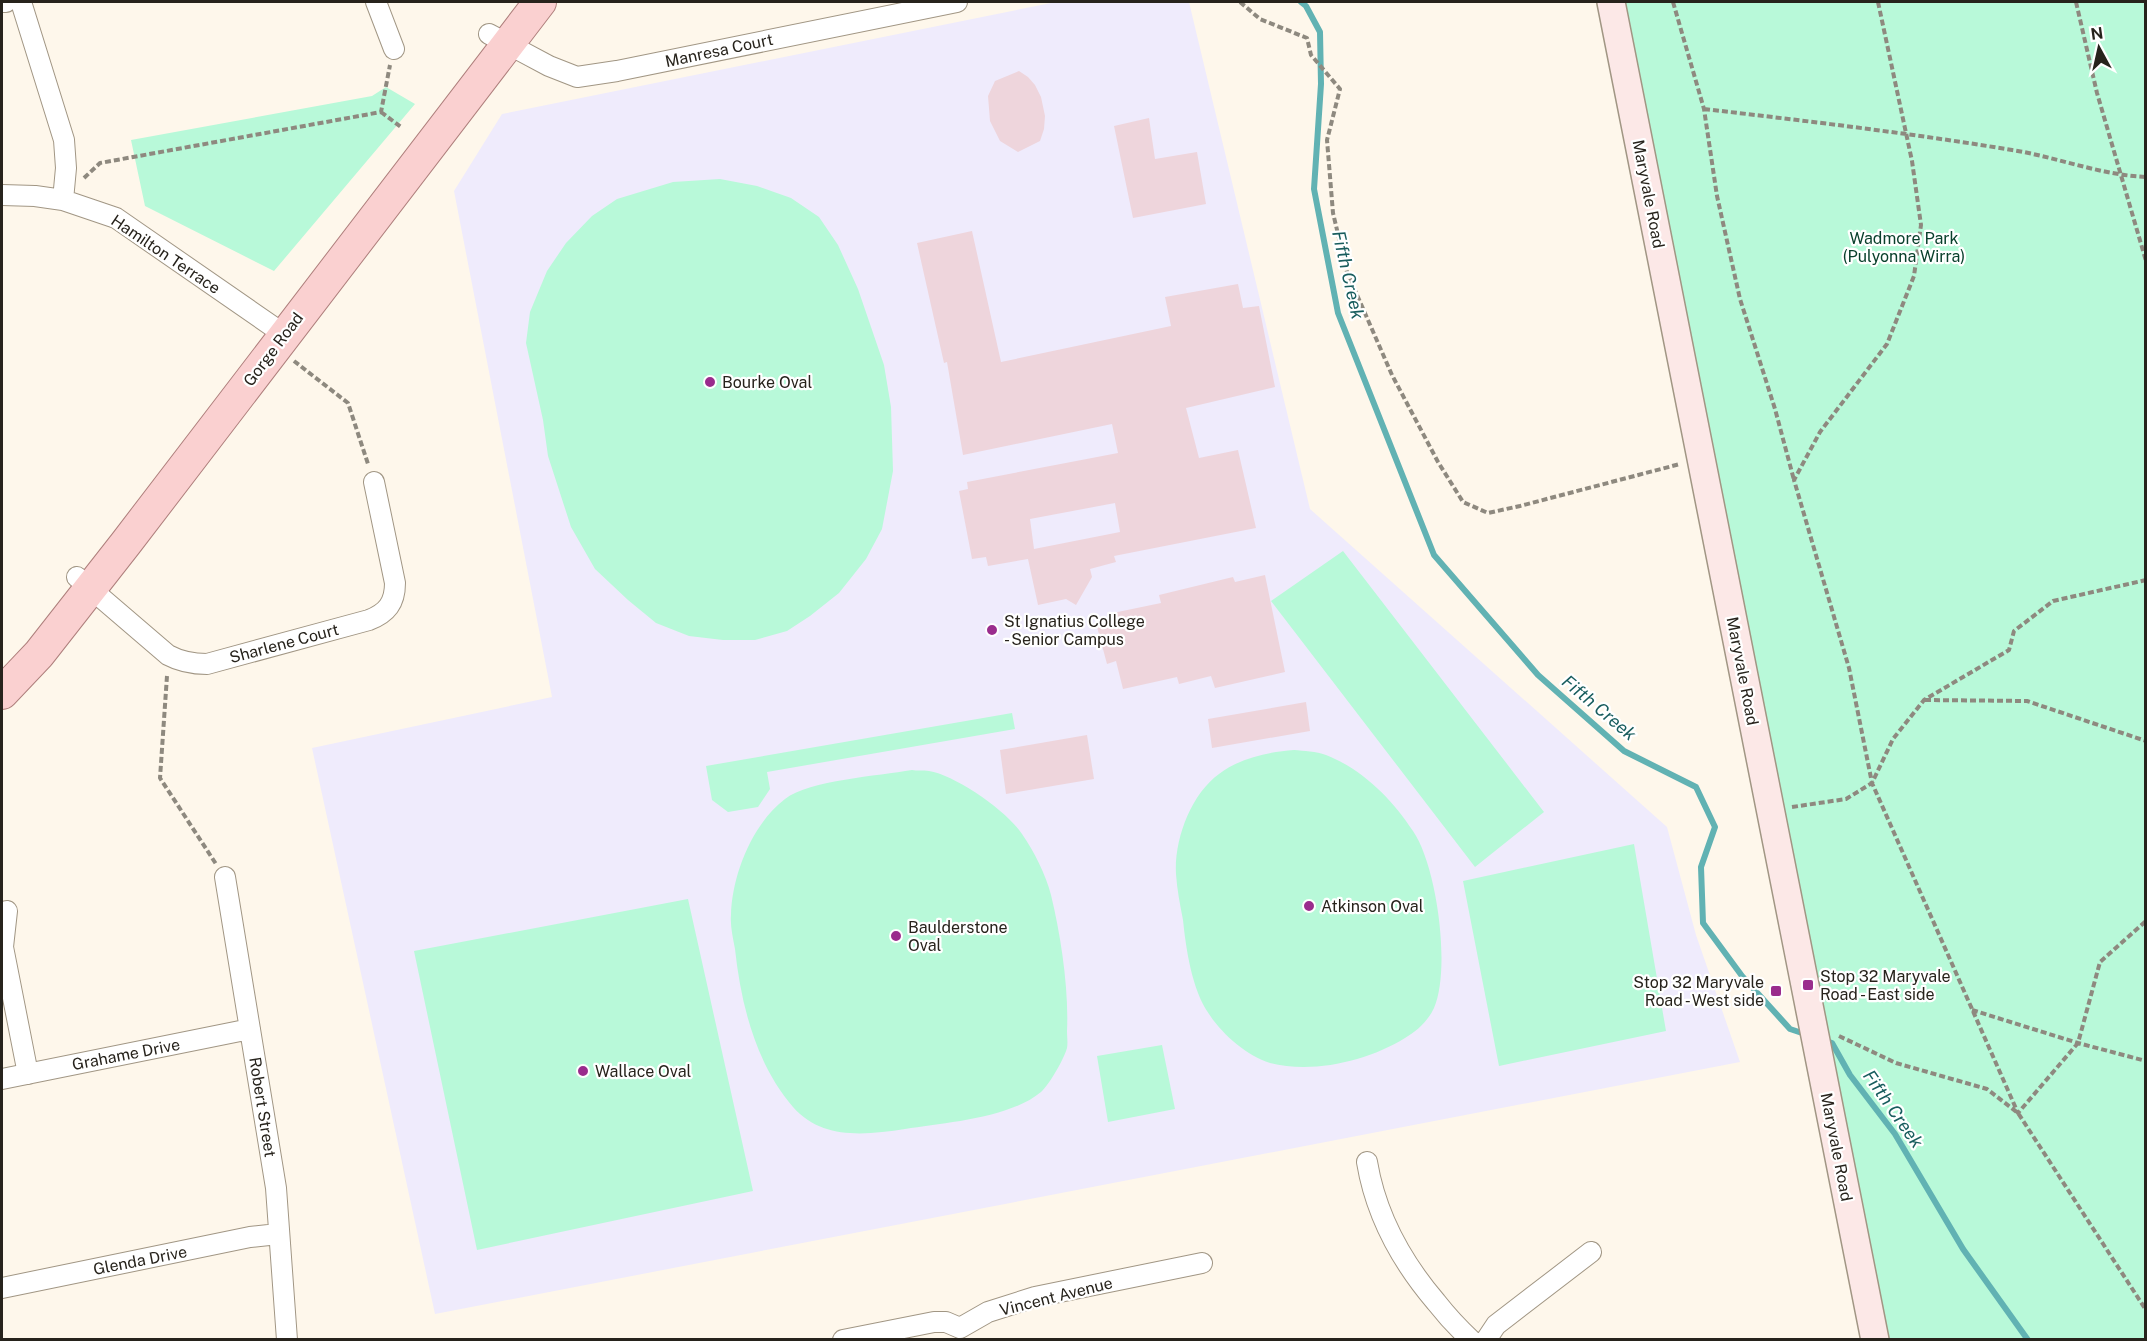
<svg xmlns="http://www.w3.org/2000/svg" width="2147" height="1341" font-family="'Public Sans',sans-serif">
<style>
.education{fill:#efebfc}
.green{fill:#b8f9d9}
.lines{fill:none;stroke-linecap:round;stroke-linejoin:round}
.stream{stroke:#61b2b3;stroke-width:6}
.building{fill:#eed5dc;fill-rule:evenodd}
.street-casing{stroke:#a19684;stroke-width:22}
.secondary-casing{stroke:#a19684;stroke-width:30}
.primary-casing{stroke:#ae7f7c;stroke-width:34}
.path{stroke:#8e897f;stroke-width:4;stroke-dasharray:6 3;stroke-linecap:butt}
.street{stroke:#fff;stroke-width:20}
.secondary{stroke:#fce8e7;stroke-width:27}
.primary{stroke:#fad0d0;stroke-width:32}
.poi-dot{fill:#9a2c8d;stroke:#fff;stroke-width:2}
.labels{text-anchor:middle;stroke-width:4.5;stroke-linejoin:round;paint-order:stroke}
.street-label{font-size:16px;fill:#27231c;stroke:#fff}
.park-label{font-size:16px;fill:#09402c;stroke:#fff}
.poi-label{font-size:16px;fill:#27231c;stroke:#fff;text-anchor:start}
.water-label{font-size:18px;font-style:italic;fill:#185d5e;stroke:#fff}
</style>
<rect width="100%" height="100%" fill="#fef7eb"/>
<path class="education" d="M1056,2H1189L1310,509L1667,827L1696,935L1740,1062L435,1314L312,748L552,697L454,191L502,114Z"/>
<path class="green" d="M1611,2H2145V1339H1875Z
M386,87L415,104L274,271L145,206L131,140L372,96Z
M720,179L757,186L791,198L819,217L838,245L858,289L884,365L891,407L893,471L882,529L866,559L839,593L810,616L787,631L755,640H723L689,636L656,623L628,600L595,569L571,527L548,456L543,420L526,343L530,312L547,271L566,243L592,216L617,199L673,182Z
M1343,551L1544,812L1475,867L1271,601Z
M1012,713L1015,729L767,772L770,789L758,807L728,812L712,800L706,766Z
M1294,750C1304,751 1316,751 1326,755C1362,769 1392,799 1413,831C1437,866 1451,969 1434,1008C1428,1021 1417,1031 1405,1038C1368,1061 1313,1074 1270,1063C1247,1056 1222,1034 1209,1014C1192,990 1186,949 1183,920C1180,905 1177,889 1176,874C1174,840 1191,794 1219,774C1240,758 1268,752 1294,750Z
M912,770C917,771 923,770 929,771C955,775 1007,811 1022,834C1034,851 1046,875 1051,895C1061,936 1069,990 1067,1031C1067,1036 1068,1043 1067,1048C1064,1059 1049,1085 1041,1092C1010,1118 944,1123 905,1129C865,1135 822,1140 793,1107C756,1064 741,1005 735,949C733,938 730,926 731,915C732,875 752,824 785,799C810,780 878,776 912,770Z
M1634,844L1666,1031L1499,1066L1463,881Z
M688,899L753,1191L477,1250L414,951Z
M1162,1045L1175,1109L1108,1122L1097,1056Z"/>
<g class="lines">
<path class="stream" d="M1301,2L1306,6L1320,32L1321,84L1314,189L1338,313L1434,555L1538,675L1624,751L1696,787L1715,827L1701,867L1703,923L1742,976L1790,1029L1808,1035
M1823,1040L1832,1043L1850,1075L1895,1134L1963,1249L2028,1340"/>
</g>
<path class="building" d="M1019,71L1028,77L1035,85L1041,97L1045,116L1044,129L1040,141L1018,152L1000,141L990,121L988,96L995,81Z
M1149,118L1155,159L1197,152L1206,204L1133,218L1114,126Z
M972,231L1001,362L1171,326L1165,297L1238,284L1243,308L1259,306L1275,387L1186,408L1199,458L1238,450L1256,528L1114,556L1116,562L1090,569L1092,577L1076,605L1066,599L1038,605L1028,559L988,566L986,557L972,559L959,491L968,489L967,482L1118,453L1112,424L963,455L947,362L944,363L917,243ZM1115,503L1120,532L1034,549L1030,519Z
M1265,575L1285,672L1215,688L1211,676L1179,684L1177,677L1123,689L1116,661L1107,664L1096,623L1108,621V614L1161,603L1159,595L1233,577L1235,582Z
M1306,702L1310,731L1212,748L1208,719Z
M1087,735L1094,779L1006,794L1000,750Z"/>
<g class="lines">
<defs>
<path id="street" d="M2,2H6
M21,2L64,140L66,168L63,200
M376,2L394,49
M489,34L549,66L577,77L617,71L957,2
M2,195L35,196L63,200L116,218L285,335
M77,577L168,655C181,662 192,664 207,664L369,620C387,613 395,603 395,583L374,482
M225,877L276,1188L287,1340
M7,911L3,947L28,1074
M2,1079L250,1029
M1367,1162C1376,1216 1401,1261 1436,1302C1447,1316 1458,1328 1471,1340
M2,1288L250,1237L278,1234
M843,1340L934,1322H946L960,1328L988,1312L1035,1297L1202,1263
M1486,1340L1496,1325L1591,1252"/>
<path id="secondary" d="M1611,2L1875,1340"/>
<path id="primary" d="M2,693L39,654L126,543L540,2"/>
</defs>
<use href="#street" class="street-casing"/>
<use href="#secondary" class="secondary-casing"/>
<use href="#primary" class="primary-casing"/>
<path class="path" d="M1240,2L1260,19L1307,38L1311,55L1340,89L1327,140L1333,213L1347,272L1392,375L1438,462L1463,502L1488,513L1520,506L1680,464
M1673,2L1704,109L1717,196L1740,299L1775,409L1794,480
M1878,2L1912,161L1921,225L1914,276L1887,344L1820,432L1794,480L1849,668L1872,783L2018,1113L2078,1043L2100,962L2146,921
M2076,2L2097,93L2146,261
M1704,109C1807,121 1909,133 2012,150C2057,157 2100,175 2146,177
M381,112L401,127
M84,178L100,163L381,112L390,65
M294,361L348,403L368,464
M167,676L160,778L216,864
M1925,700L2027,701L2146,741
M1792,807L1846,799L1872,783L1893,739L1924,700L2009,650L2014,631L2053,601L2146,580
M1972,1010L2078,1043L2146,1061
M1839,1036L1896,1063L1987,1089L2018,1113L2146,1310"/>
<use href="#street" class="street"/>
<use href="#secondary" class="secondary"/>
<use href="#primary" class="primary"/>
</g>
<g class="poi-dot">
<circle cx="710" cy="382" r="6"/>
<circle cx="992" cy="630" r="6"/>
<circle cx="1309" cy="906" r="6"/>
<circle cx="896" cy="936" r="6"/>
<rect x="1802" y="979" width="12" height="12" rx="3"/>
<rect x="1770" y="985" width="12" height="12" rx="3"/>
<circle cx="583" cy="1071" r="6"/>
</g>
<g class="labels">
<g class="street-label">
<text transform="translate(719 50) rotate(-12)" y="6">Manresa Court</text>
<text transform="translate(1649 194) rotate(79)" y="6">Maryvale Road</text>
<text transform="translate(166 254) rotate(34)" y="6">Hamilton Terrace</text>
<text transform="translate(273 349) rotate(-53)" y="6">Gorge Road</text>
<text transform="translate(284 643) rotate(-15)" y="6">Sharlene Court</text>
<text transform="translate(1743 671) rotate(79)" y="6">Maryvale Road</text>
<text transform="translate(126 1054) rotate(-11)" y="6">Grahame Drive</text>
<text transform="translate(263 1107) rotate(81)" y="6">Robert Street</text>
<text transform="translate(1837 1147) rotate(79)" y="6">Maryvale Road</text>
<text transform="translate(140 1260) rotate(-11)" y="6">Glenda Drive</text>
<text transform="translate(1056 1296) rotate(-14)" y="6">Vincent Avenue</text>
</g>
<g class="park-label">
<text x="1904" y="244">Wadmore Park<tspan x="1904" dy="18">(Pulyonna Wirra)</tspan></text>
</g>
<g class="poi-label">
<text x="722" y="388">Bourke Oval</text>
<text x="1004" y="627">St Ignatius College<tspan x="1004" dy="18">- Senior Campus</tspan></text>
<text x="1321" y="912">Atkinson Oval</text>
<text x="908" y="933">Baulderstone<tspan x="908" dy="18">Oval</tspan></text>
<text x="1820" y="982">Stop 32 Maryvale<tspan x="1820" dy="18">Road - East side</tspan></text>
<text x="1764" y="988" text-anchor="end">Stop 32 Maryvale<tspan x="1764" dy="18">Road - West side</tspan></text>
<text x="595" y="1077">Wallace Oval</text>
</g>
<g class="water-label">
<text transform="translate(1348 275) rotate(77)" y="6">Fifth Creek</text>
<text transform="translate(1599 708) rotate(40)" y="6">Fifth Creek</text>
<text transform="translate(1893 1109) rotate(55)" y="6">Fifth Creek</text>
</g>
</g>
<rect width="2147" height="1341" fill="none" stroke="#27231c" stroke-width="6"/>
<g transform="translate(2099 48) rotate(352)" stroke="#ffffff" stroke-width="4.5" paint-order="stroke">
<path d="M0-4.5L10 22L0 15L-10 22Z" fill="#27231c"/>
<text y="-9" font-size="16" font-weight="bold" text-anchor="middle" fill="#27231c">N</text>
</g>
</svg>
